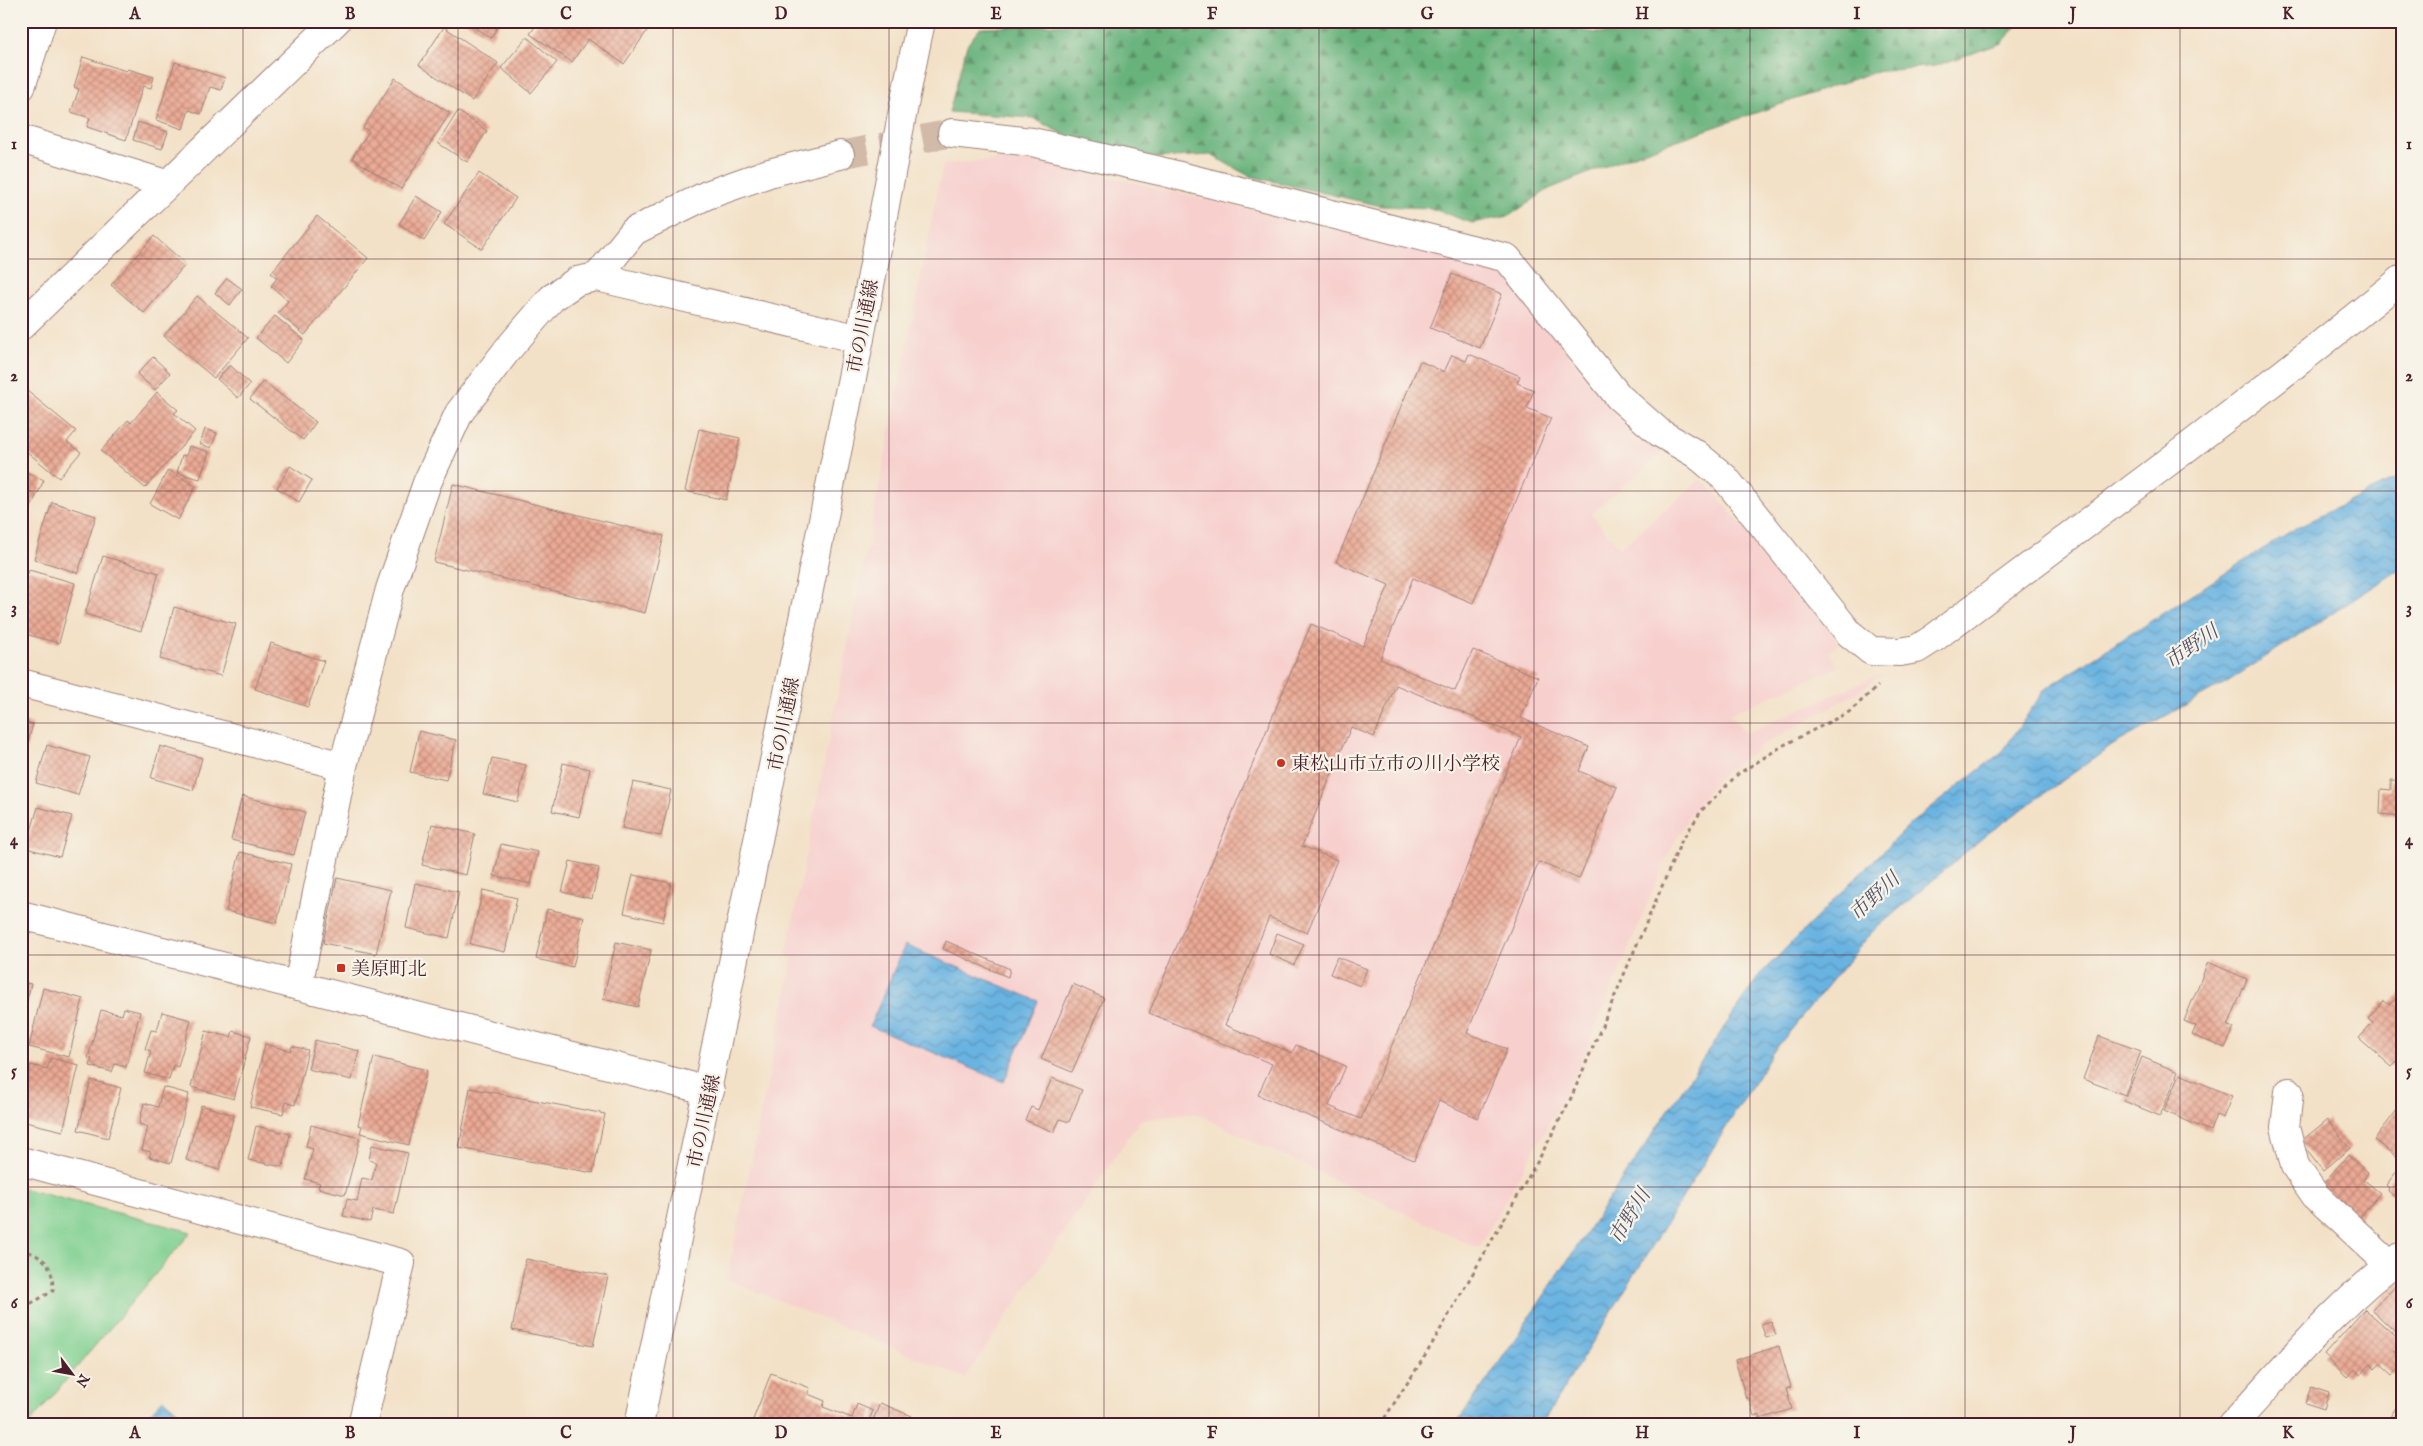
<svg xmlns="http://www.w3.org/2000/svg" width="2423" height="1446" font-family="'IM FELL English','Noto Serif JP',serif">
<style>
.built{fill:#f7d0ce}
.forest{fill:url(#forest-firs);stroke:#596853}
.park{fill:#80d091;stroke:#65785e}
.water{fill:url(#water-waves);stroke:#5a6986}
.building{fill:url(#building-cross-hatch);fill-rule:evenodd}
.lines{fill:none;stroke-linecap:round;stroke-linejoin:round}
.minor-tunnel{stroke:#d1baa8;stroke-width:28;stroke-dasharray:28 14;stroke-linecap:butt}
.minor-casing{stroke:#9e8079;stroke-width:30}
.path{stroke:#9e8079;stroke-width:3;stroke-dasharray:4 4;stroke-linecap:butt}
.minor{stroke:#fff;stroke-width:28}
.grid{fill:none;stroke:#4a1f2b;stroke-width:1;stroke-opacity:0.55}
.poi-dot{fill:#c8321e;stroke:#f7f3e8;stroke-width:2}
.labels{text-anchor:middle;stroke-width:4.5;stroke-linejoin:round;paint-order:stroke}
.street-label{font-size:19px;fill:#4a1f2b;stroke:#f7f3e8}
.poi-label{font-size:19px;fill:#4a1f2b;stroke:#f7f3e8;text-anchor:start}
.water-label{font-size:20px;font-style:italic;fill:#55536b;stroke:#f7f3e8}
.neatline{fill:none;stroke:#4a1f2b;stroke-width:2}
.grid-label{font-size:16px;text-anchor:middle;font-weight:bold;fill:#4a1f2b}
</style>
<defs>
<pattern id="forest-firs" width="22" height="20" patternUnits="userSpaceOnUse" patternTransform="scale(1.25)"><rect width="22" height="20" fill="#68b27b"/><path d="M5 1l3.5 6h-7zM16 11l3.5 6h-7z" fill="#589065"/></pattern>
<pattern id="water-waves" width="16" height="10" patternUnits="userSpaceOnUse" patternTransform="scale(1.25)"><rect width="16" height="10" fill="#69b3e1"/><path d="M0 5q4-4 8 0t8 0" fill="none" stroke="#5891b7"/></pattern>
<pattern id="building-cross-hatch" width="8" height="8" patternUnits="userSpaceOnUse" patternTransform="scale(1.25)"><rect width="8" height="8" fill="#ebaa95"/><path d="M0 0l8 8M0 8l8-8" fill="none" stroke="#c08a7a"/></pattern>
</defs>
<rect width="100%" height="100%" fill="#f7f3e8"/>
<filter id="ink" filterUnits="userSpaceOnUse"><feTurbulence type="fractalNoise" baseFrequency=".02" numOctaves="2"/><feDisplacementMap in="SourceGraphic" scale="10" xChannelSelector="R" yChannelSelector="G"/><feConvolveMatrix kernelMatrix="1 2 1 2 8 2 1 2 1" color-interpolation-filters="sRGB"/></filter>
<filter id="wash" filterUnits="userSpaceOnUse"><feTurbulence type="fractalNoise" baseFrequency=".0096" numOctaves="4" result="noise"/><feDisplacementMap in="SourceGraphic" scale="20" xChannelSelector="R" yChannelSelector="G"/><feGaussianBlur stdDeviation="1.12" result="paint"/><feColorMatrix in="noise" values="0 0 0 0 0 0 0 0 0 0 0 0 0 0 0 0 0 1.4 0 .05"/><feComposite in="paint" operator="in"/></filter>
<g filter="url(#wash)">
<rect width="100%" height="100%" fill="#f3e1c7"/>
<path class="built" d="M1025,158L1487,263L1509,277L1621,422L1632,432L1663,452L1591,514L1620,548L1700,480L1708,485L1840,642L1829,652L1839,667L1729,714L1746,733L1881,674L1863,689L1759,747L1718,778L1689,815L1667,857L1581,1062L1549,1124L1478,1248L1194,1113L1140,1120L965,1378L727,1279L793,958L786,956L943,164Z"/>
<path class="forest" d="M1132,21H1577L1583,31L1623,36L1636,21H2021L2002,43L1935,66L1874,72L1634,155L1549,189L1509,216L1472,223L1430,208L1381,206L1249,176L1211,155L1156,158L1095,152L1033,118L949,112L967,45L980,28Z"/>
<path class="park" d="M21,1188L191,1232L28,1425H21Z"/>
<path class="water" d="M2402,476V568L2227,682L2113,745L1987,834L1872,932L1773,1052L1541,1425H1455L1488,1379L1760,974L1910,824L2003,751L2045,689L2299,526Z
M905,945L1038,1001L1004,1082L870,1026Z
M163,1399L188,1420L184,1425H139Z"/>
<g id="blocks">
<path class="building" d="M464,21H501L491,38Z
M539,21H634L647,31L624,64L588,39L572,62L530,34Z
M444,27L498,63L472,101L419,65Z
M527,37L557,62L531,93L501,68Z
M83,57L126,71L128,69L154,77L151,88L143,86L126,140L87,127L90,118L71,112L79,89L74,87Z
M175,62L225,78L221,90L210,87L201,114L189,110L183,129L156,120Z
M395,78L450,113L401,189L352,158L369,131L363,128Z
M458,111L487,131L467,162L438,143Z
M138,122L168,132L162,149L133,140Z
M479,173L516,198L482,249L444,224Z
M416,196L442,212L424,241L399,224Z
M317,216L368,258L305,335L278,313L288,301L271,286L277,278L271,273Z
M154,236L186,264L144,313L111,285Z
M1452,274L1502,294L1480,348L1430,328Z
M227,278L242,289L230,305L215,293Z
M197,296L248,338L214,378L164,336Z
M275,316L304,340L286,363L256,338Z
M1469,354L1520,376L1517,383L1534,390L1527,408L1551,418L1473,603L1413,578L1380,659L1455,691L1473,650L1538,677L1521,718L1589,747L1579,771L1617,787L1579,879L1539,862L1467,1033L1507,1049L1478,1118L1439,1101L1414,1160L1258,1095L1272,1064L1149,1013L1311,624L1363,646L1389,585L1336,562L1420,361L1444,372L1452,355L1466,361ZM1396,685L1521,737L1361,1119L1329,1106L1346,1066L1296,1045L1292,1053L1225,1025L1269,917L1307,933L1337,860L1302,846L1351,727L1374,737Z
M153,357L170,373L155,390L137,374Z
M230,365L250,384L238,398L217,379Z
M263,381L316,422L303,440L250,399Z
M21,386L76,431L67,442L81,452L59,478L21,447Z
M157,392L178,410L174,413L195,431L145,488L101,451L128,420L131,423Z
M205,429L217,433L211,448L200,444Z
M699,429L740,438L726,500L685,491Z
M189,446L209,452L200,479L177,473L182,455L186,456Z
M290,466L312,480L299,502L277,488Z
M21,470L44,480L30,509L24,506L21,512Z
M168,470L196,486L178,520L150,504Z
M453,484L664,536L645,613L434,562Z
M52,502L96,516L78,573L34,559Z
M103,556L159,573L141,631L85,614Z
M29,570L75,583L59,643L21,633V598Z
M174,607L236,624L221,676L160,659Z
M271,643L324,661L308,707L255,689Z
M21,720L33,724L22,763H21Z
M419,731L456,740L446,780L410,772Z
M47,745L90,757L78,795L36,783Z
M160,746L202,758L193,790L151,778Z
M492,758L526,765L518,802L483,794Z
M563,763L590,769L579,817L552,811Z
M2391,780L2402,781V816L2380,814L2381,789L2391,790Z
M633,782L671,790L661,836L622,828Z
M242,796L305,812L294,855L231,840Z
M38,807L72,816L60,857L26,848Z
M432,824L475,834L466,875L422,865Z
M501,844L538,852L531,884L494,876Z
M240,852L291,864L277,923L226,911Z
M570,861L599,868L592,899L562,892Z
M633,875L671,883L663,922L624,913Z
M337,878L391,890L376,954L323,943Z
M415,883L459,892L449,938L406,928Z
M483,890L517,898L505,952L470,944Z
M547,909L584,917L573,967L536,959Z
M1277,933L1304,944L1294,965L1269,954Z
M946,941L1010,969L1008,977L943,949Z
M616,942L651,950L638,1007L603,999Z
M1337,957L1367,969L1360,986L1330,974Z
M2208,962L2247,979L2228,1026L2234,1028L2225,1048L2192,1035L2196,1026L2184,1021Z
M21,982L31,984L22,1021H21Z
M1073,984L1104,998L1072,1072L1041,1059Z
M43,988L83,999L69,1057L29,1047Z
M2402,992V1056L2392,1067L2359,1038L2373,1023L2368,1019L2384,1001L2390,1005Z
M124,1008L140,1012L126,1067L115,1064L112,1072L90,1066L92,1059L88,1058L101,1010L122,1015Z
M162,1012L191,1020L178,1067L173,1065L169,1080L145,1073L151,1051L145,1049L151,1030L157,1031Z
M206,1031L231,1037L233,1031L251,1036L234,1099L191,1087Z
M2099,1036L2141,1051L2125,1095L2083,1079Z
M315,1040L359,1051L352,1080L308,1069Z
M265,1044L291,1051L292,1046L308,1050L295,1105L286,1102L283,1114L250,1107Z
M374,1057L427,1070L409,1145L360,1133L362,1126L358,1125Z
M2142,1057L2178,1072L2160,1116L2124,1101Z
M51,1058L79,1065L63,1131L21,1121V1105L31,1065L47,1069Z
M2180,1074L2232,1096L2223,1118L2216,1115L2210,1131L2164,1111Z
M1052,1078L1082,1090L1069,1122L1060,1119L1054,1132L1025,1120L1031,1107L1038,1110Z
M91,1080L121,1088L108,1138L78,1130Z
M163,1087L189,1094L171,1163L149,1157L151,1152L142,1150L148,1127L139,1124L144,1103L158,1107Z
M470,1088L605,1114L593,1173L459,1148Z
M201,1105L234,1115L219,1170L186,1160Z
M2401,1105L2402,1106V1161L2374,1140Z
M2327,1120L2350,1148L2323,1171L2300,1142Z
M311,1125L360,1138L345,1195L318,1188L320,1183L305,1179L313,1149L306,1147Z
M256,1126L290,1134L283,1167L248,1160Z
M372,1145L408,1153L394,1214L373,1210L370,1222L343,1216L347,1199L357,1201L362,1178L372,1180L376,1162L369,1160Z
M2348,1155L2368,1173L2363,1179L2380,1193L2358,1219L2321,1186Z
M2402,1165V1202L2387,1191L2389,1188L2386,1185Z
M526,1259L608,1276L593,1346L512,1330Z
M2402,1278V1338L2372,1310Z
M2365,1309L2402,1342L2396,1348L2402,1343V1356L2394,1350L2402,1357V1366L2393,1375L2380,1363L2375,1368L2371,1363L2361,1375L2354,1369L2347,1377L2324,1355Z
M1771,1321L1776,1335L1766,1338L1761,1324Z
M1779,1346L1791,1387L1786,1389L1792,1409L1760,1419V1415L1754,1416L1749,1398H1746L1735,1360Z
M771,1373L810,1388L808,1394L825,1401L823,1407L852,1418L857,1404L873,1411L867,1425H751Z
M2311,1387L2329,1393L2324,1409L2305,1403Z
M2402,1398V1425H2385Z
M880,1403L912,1416L909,1425H871Z"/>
</g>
</g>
<g filter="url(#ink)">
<use href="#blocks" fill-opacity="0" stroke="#9e8079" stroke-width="1"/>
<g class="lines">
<path class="minor-tunnel" d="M840,155L952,133"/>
<defs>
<path id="minor" d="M21,87L42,21
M952,133L1032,142L1160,171L1507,258L1619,397L1660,433L1696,454L1725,478L1849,633L1871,651L1900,652L1917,649L1934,638C2091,520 2250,403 2402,279
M21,139L166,184
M597,277L634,231L707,195L769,173L840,155
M21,326L336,21
M21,683L343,766
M21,915L710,1091
M298,986L343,766L390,589L427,483L459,413L508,349L552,298L577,281L597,277L860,339
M2289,1092L2285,1127L2295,1166L2315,1195L2390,1265
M21,1161L401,1263L362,1425
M639,1425C712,1080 781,734 850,388C875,266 895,143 921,21
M2232,1425C2286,1367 2338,1303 2402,1256"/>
</defs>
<use href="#minor" class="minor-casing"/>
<path class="path" d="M21,1249C46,1258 53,1264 53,1291L21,1309
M1380,1425L1425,1356L1539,1159L1571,1098L1681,842L1702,810L1738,774L1784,745L1849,712L1878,686"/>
<use href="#minor" class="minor"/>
</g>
</g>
<path class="grid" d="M243,21V1425M458,21V1425M673,21V1425M889,21V1425M1104,21V1425M1319,21V1425M1534,21V1425M1750,21V1425M1965,21V1425M2180,21V1425M21,259H2402M21,491H2402M21,723H2402M21,955H2402M21,1187H2402"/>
<g class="poi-dot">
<circle cx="1281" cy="763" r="5"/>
<rect x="336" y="963" width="10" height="10" rx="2.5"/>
</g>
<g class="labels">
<g class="street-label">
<text transform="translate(862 326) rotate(-79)" y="7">市の川通線</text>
<text transform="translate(783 724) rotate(-79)" y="7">市の川通線</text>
<text transform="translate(703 1121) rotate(-78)" y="7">市の川通線</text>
</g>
<g class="poi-label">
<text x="1291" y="770">東松山市立市の川小学校</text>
<text x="351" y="975">美原町北</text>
</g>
<g class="water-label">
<text transform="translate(2191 646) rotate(-35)" y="7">市野川</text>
<text transform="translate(1874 896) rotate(-43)" y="7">市野川</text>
<text transform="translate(1629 1216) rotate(-59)" y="7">市野川</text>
</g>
</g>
<rect width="2423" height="1446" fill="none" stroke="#f7f3e8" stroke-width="55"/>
<g transform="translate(72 1374) rotate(122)" stroke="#f7f3e8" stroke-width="4" paint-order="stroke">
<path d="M0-4L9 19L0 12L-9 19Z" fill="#4a1f2b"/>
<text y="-8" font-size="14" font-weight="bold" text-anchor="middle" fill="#4a1f2b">N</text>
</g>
<rect x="28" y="28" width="2368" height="1390" class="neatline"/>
<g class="grid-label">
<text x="135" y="19">A</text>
<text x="350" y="19">B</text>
<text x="566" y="19">C</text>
<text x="781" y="19">D</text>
<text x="996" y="19">E</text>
<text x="1212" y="19">F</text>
<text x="1427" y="19">G</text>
<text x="1642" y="19">H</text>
<text x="1857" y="19">I</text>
<text x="2073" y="19">J</text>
<text x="2288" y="19">K</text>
<text x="14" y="149">1</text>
<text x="2409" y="149">1</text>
<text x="14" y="381">2</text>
<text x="2409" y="381">2</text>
<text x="14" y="613">3</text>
<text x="2409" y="613">3</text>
<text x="14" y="845">4</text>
<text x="2409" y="845">4</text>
<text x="14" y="1076">5</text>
<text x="2409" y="1076">5</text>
<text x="14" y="1308">6</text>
<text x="2409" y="1308">6</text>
<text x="135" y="1438">A</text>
<text x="350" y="1438">B</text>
<text x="566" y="1438">C</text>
<text x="781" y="1438">D</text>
<text x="996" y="1438">E</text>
<text x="1212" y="1438">F</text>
<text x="1427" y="1438">G</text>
<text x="1642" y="1438">H</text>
<text x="1857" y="1438">I</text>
<text x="2073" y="1438">J</text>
<text x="2288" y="1438">K</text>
</g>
</svg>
